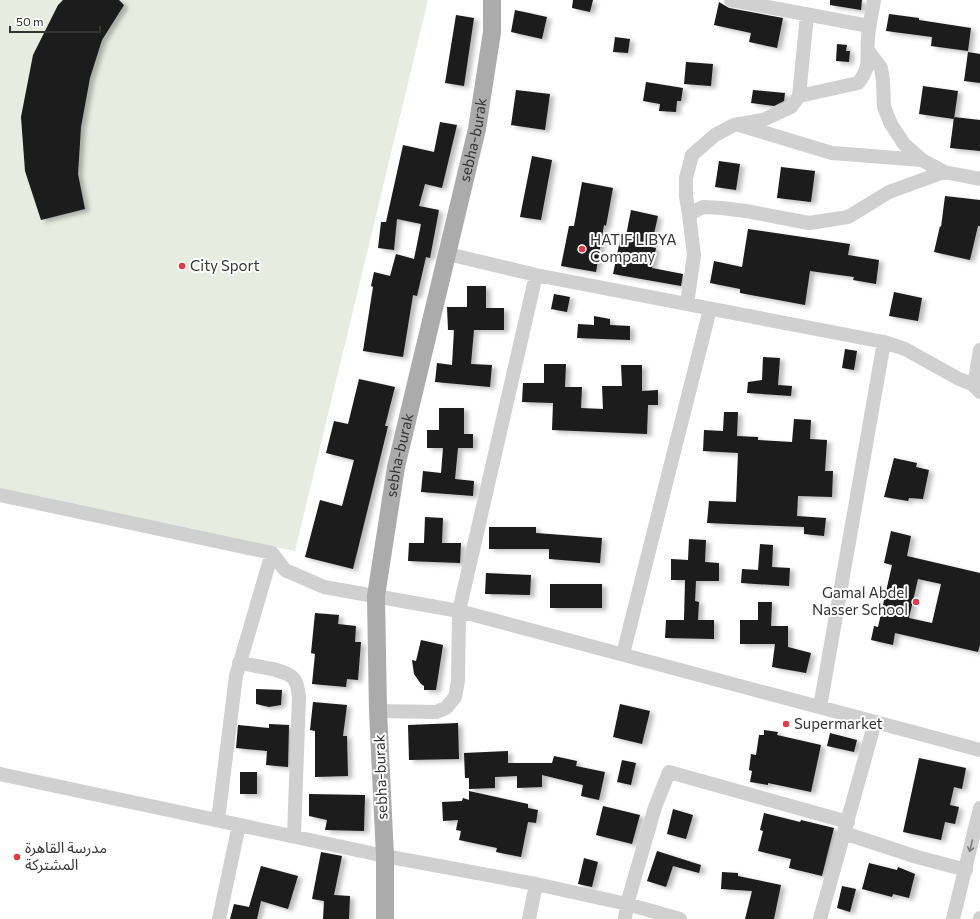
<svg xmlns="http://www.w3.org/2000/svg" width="980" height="919" font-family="Commissioner,'Noto Sans Arabic',sans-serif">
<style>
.green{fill:#e6ecdf}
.building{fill:#1a1a1a;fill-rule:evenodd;filter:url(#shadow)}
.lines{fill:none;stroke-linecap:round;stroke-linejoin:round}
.minor{stroke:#d0d0d0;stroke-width:14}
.major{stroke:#ababab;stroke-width:18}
.oneway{stroke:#7a7a7a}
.poi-dot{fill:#e63946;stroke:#fff;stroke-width:1.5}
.labels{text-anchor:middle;stroke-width:4;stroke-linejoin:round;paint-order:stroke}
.street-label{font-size:15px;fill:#333;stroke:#fff}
.poi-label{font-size:15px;fill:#333;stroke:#fff;text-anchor:start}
</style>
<defs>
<filter id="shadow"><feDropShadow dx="4.5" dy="2.5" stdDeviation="2" flood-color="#0004"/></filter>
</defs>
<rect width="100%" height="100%" fill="#fff"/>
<path class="green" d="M0,0H428L295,551L0,493Z"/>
<path class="building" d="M63,0H119L124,5L102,40L90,78L81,127L78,174L85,209L41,220L25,171L21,117L33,55L58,5Z
M573,0H593L590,12L572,8Z
M830,0H862L861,10L830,5Z
M719,2L729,8L783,18L777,48L749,42L751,33L714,25Z
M515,10L547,17L542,39L511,32Z
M889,14L919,18V20L971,28L968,51L931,46L932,37L886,31Z
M456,15L474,18L464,86L445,83Z
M615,37L630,39L628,53L613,52Z
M837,44L847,45L846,51H850L849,62L836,61Z
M968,52L980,54V83L964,81Z
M686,62L713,64L711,86L684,84Z
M646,82L683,88L681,101H677L676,112L659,111L660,104L643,101Z
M923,86L958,91L954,119L919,114Z
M516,90L550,94L545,130L511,125Z
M753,90L785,93L784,101L774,106L751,103Z
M954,117L980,120V151L950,148Z
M440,122L457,125L442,188L425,184L419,206L439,210L430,258L426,257L417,296L413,295L403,357L363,351L373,287L371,286L374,272L390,276L396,254L414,259L421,224L397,219L394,250L378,248L381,222H386L403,145L434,152Z
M532,156L552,160L541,220L520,217Z
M719,161L740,164L736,190L715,187Z
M781,167L815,171L811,202L777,198Z
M582,182L613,188L606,226L604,225L596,272L561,266L569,226H574Z
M945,196L980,200V226H978L970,260L934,252L940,226L941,227Z
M631,210L658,216L651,247L656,248L652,268L683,274L681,286L613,274L620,240L625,241Z
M748,229L850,244L848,255L879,260L876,284L853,280L854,277L810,271L805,305L740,293V289L710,283L714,261L742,267Z
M467,286H486V308H504V330H474L471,364L492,365L490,387L435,382L437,363L452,365L454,330H448L447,307H467Z
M894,292L922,298L918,321L889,316Z
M554,294L570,297L567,312L551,309Z
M594,316L610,319V325L630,326V340L577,338L578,324L594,325Z
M845,349L857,351L854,370L842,368Z
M763,357L780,358L778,385L792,386L791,396L747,393L748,382L762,380Z
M544,364H566L565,387H582L581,408L603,409L602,386H622L621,365H642V391L658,390V405H648L647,434L552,430L553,403L522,402L523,383H544Z
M359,379L395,387L385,426H388L382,451L353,569L305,557L320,500L342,506L354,460L326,453L334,421L348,424Z
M439,408H464V434H473V448H458L455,479L474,481L473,496L421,492L423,471L441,473L443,448H427V430H439Z
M724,412H738L737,436L758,437V440L792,442L794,419L811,420L810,439L827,440L825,471H833L832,497L798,496L797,516L826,518L824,536L804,534V527L707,523L709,501L736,502L738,453L703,451L704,430L723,431Z
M894,458L917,463L916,467L929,470L923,499L909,498L908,501L884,497Z
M425,517L443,518L442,543H461L460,563L408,561L409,543H424Z
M489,527H536V533L602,538L600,563L549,559V549H489Z
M891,531L911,536L907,556L980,573V645L978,652L895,633L893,645L871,640L874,626L878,627L892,565L884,563ZM918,579L941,584L932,623L909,618Z
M689,539L706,540L705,562L719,563V581H696L695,601L699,602L698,620H714V639L665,638L666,620H684L685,580H671V559L688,560Z
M760,544L773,545L772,567L790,568L789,586L741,583L742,569L758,570Z
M486,573L531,575L530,595L485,594Z
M550,584H602V608H550Z
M758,602H772L771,626H788V647L811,653L806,673L772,667L775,644H740V620H758Z
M315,613L339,615L338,624L356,626L355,642H361L358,680L347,679L346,687L312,684L315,654L311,653Z
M421,640L443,645L436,690H424V686L421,684L414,674L412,660L416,661Z
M256,689L282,690L281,705L269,707L256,704Z
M313,702L347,705L343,736H347L348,776L315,777V731L310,730Z
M620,704L650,711L642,744L613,737Z
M458,723L459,759L409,760L408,725Z
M269,724L289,725L288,767L266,765L267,751L236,748L238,725L269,728Z
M764,730L778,732L777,735L821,745L811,792L768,783V785L750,782L752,771L749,770L751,754L756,755L759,735H764Z
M830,733L857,740L854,752L827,746Z
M508,751V763H552L554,756L577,761L576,766L605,772L599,800L581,796L583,785L542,775V787L517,788V776L495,777V788L469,789V778H465L464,753Z
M919,758L966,768L962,789L954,787L950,805L959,807L955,824L945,822L941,840L903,832Z
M622,760L636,763L631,785L617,782Z
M240,772H257V794H240Z
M469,791L528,804V808L538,810L536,823L528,822L521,857L496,852L497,848L459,840L461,831L456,830L458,820L443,821L442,802L462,801L463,798L469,800Z
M309,794L365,795L364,831L325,830L327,820L309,816Z
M603,806L640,815L632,844L596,835Z
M673,809L693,815L686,839L667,834Z
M764,813L800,822L801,820L834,828L822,876L789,868L791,859L758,851L763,831L760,830Z
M657,851L701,865L699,873L673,866L666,887L647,881Z
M321,852L342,856L334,895L350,896L349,919H323L324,901L312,899Z
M584,858L598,862L592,887L578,884Z
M869,863L897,870L898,867L915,874L909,898L893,894L892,897L862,889Z
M261,866L298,876L288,909L261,901L257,919H230L234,904L249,907Z
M722,872L738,873V876L781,885L774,919H745L752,891L721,889Z
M842,886L856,889L850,912L837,908Z"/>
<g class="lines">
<path class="minor" d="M731,0L869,26
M869,52L881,68L883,81L884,107L891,124L904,144L922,160L944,172
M799,96L858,83C872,66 866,57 868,38C869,25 872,13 874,0
M739,125L832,153L922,160
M689,214L686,196V178L692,155L715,135L734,125L763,120L791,107L799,96L807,15
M448,254L536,275L884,342L905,349L959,379L980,387
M687,304L694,255L689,214L703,207L722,208L746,211L809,223L848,217L889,192L944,172L980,179
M980,350L974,386L980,392
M0,495L272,553L285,570L324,587L459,611L980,750
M623,654L710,309
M239,663C252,666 285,668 294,679C298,684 298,691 299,697L294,836
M820,707L884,342
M378,711L436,712L446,708L455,697L458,681L459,611L536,275
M0,774L385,856L536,884L627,904L655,807L669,772L848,822
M218,820L236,676L272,553
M844,833L917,857L966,870
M219,919L239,825
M529,919L536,884
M625,919L627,904L680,919
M820,919L875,722
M953,919L980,808
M980,919V918"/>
<path class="major" id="s1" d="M385,919V856L378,711L376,596L396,467L477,129L492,32V0"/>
</g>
<defs><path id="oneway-shaft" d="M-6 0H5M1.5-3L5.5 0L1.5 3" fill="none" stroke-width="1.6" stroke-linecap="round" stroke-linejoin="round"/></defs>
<use class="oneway" href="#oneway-shaft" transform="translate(971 846) rotate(103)"/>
<g class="poi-dot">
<circle cx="582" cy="249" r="4"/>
<circle cx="182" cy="266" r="4"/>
<circle cx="916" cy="602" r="4"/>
<circle cx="786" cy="724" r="4"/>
<circle cx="17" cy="857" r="4"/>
</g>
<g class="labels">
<g class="street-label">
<text dy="5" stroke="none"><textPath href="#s1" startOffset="790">sebha-burak</textPath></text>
<text dy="5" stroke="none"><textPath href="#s1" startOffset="466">sebha-burak</textPath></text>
<text transform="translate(381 777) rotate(-92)" y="5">sebha-burak</text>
</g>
<g class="poi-label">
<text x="590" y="245">HATIF LIBYA<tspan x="590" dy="17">Company</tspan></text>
<text x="190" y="271">City Sport</text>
<text x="908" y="598" text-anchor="end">Gamal Abdel<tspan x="908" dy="17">Nasser School</tspan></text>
<text x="794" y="729">Supermarket</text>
<text x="25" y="853">مدرسة القاهرة<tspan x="25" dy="17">المشتركة</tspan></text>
</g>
</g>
<path d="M10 26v6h90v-6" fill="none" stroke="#333333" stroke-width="2"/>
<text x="16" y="26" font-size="12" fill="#333333" stroke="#ffffff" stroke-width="3" paint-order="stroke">50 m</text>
</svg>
